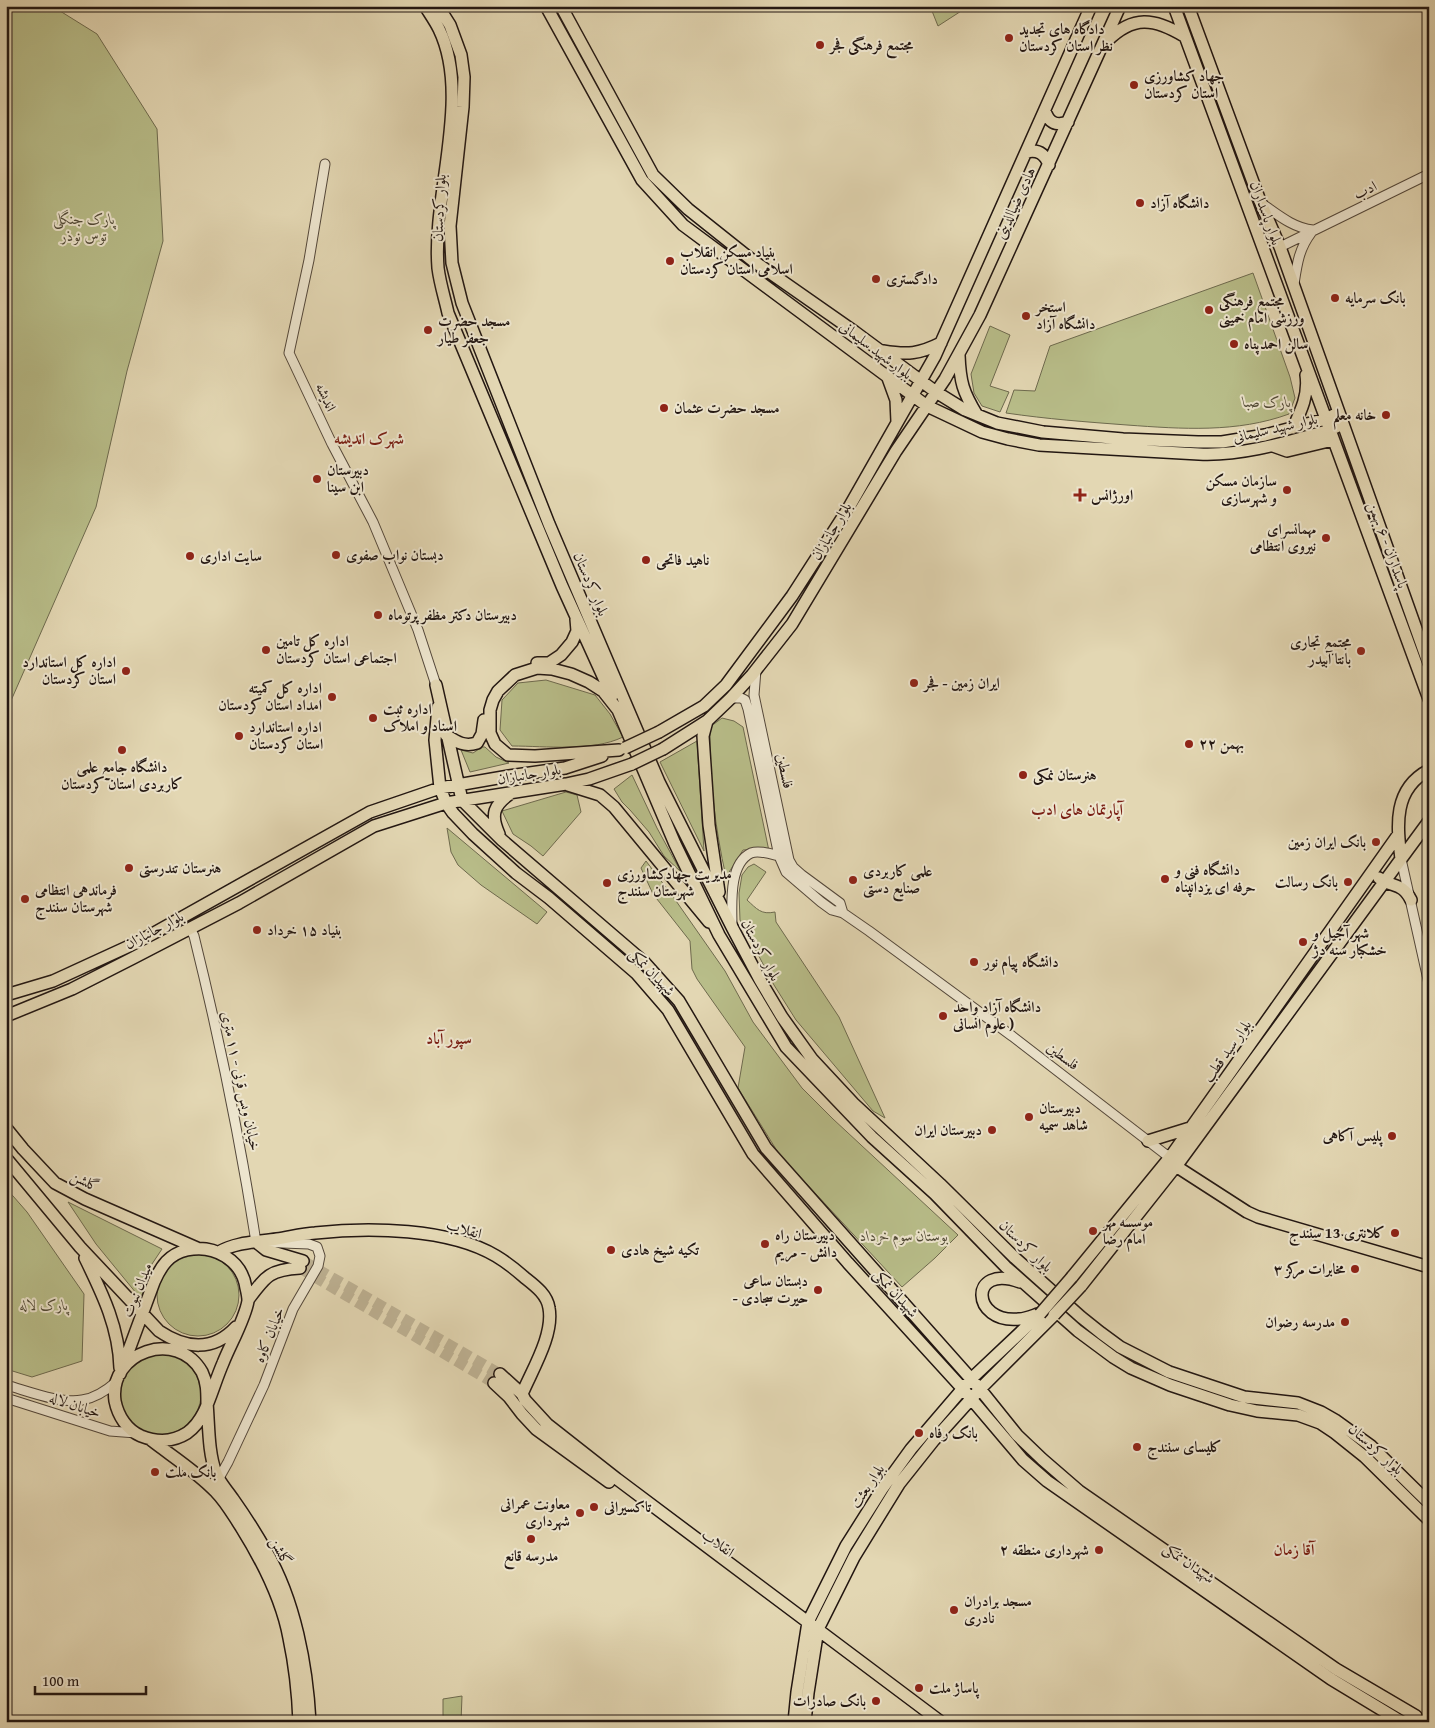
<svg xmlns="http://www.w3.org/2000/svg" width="1435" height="1728" font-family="'Gentium Book Plus',Amiri,serif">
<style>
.green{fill:#b8bd89;stroke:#6e6a4e}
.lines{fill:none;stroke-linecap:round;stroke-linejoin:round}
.major-tunnel{stroke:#bdb193;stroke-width:11;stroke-dasharray:11 5.5;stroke-linecap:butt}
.minor-casing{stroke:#53473a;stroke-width:11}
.major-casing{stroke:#231712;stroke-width:14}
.minor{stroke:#ede5ce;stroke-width:9}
.major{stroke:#e3d7b3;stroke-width:11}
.major-bridge-casing{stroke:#231712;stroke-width:14;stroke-linecap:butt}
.major-bridge{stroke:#e3d7b3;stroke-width:11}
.poi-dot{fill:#8f2418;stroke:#ede5ce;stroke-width:2}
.labels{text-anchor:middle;stroke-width:4;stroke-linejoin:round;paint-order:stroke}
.poi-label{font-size:15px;font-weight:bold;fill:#231712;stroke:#ede5ce;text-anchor:start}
.street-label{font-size:15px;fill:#231712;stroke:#ede5ce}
.park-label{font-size:15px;font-style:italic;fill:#504936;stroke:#ede5ce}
.neighbourhood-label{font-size:16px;font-weight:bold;fill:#7a1f14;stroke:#ede5ce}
</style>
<rect width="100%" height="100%" fill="#e3d7b3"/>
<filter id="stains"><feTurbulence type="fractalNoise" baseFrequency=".004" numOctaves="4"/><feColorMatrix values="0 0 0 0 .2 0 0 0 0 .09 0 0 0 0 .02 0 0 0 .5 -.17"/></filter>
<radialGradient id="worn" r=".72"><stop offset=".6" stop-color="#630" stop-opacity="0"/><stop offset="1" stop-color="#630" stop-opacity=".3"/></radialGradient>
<path class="green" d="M6,6H52L97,34L157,129L163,241L127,371L96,507L6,712Z
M930,6H969L938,26Z
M1253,273L1290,377L1295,398L1289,414C1237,433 1182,429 1127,425C1087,422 1047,419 1006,413L1014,390L1035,391L1050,346Z
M990,326L1010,335L990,386L1009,392L1000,412L982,406L974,393L971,374Z
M546,680L595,695L610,714L623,737C592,752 546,746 512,746L500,730L502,700L518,683Z
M722,718L734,721L743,727L769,851L759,849L743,850L726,877C715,828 709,777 710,727Z
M697,741L704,851L660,762Z
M482,747H485L496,757L509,763L470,772L461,750L473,753Z
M632,775L657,828L681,872L664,856L649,832L630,810L622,802L614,789Z
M566,792L577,795L581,812L543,856L531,846L513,834L502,811Z
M447,828L547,912L537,924L481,885L458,865L451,852Z
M646,861L674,898L725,971L753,1022L802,1088L833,1119L958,1235L935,1258L902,1287L779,1154L738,1088L745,1047L697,979L692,969L690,941L653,894L641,868Z
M754,864L766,872L747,900C757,909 761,915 775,912L776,922L839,1017L885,1118L873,1111L796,1020L774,985L740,920L739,893L742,875L748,867Z
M6,1188L27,1212L84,1294L82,1361L32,1377L6,1369Z
M68,1202L162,1249L150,1267L141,1299L96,1244Z
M157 1295a41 41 0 1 1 82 0a41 41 0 1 1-82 0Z
M119 1394a41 41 0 1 1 82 0a41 41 0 1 1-82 0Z
M462,1696L461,1722H434L435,1720H443V1699Z"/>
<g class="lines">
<path class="major-tunnel" d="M303,1261L500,1374
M300,1268L494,1383"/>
<defs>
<path id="minor" d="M325,164L309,260L289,353L332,444L373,522L418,630L436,685
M1261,203C1277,214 1293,228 1313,230
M1280,247L1429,174
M1294,284C1297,264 1299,249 1311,233
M756,670L754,695L789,860L793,867L802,875L840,903L843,913
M731,698H741L745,700L748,709L779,856L786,872L821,902L832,910L843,913L869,931L1012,1036L1165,1154L1171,1156
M1401,859L1429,984
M732,926C732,906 728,864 751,853C759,850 771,854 779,856
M190,928L194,936C219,1037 240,1139 256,1242L309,1244L317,1247L320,1256L318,1266L293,1309L264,1385L228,1462L219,1478L215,1481
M6,1385C28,1391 60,1404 82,1400C95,1398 107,1390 116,1382
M6,1398L110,1431L136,1433"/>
<path id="major" d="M425,6C430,14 435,21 439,29C472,97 432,194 438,268C440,284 445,299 448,313L562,586L612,696
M438,6L450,25L461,55L464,77L463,107L450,226L452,263L462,303L549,524L659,782L732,927L760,980L782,1017L812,1059L853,1103L940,1184L1015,1258L1081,1317L1101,1333L1120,1347L1169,1372L1244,1397L1298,1403L1321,1412L1335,1420L1371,1446L1429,1503
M546,6L642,180L683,225L927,406L982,432L1008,439L1039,445L1199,454C1244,456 1287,442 1330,430L1342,424
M561,6L653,175L688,209L752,260L855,332L936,392L965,410L997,423L1043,432L1123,439L1198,442H1222L1265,435L1326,419L1338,413
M1174,6L1429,699
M1188,6L1260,201L1280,247L1429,665
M1107,41C1133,15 1154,18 1184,36
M1045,111C1049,123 1056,126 1068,122
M1026,152C1038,149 1045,154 1049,165
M883,351C908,355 919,354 941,343
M959,355C960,382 963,392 977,415
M888,378L896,400L897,422
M1293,428C1301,411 1309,394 1306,375
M1273,446L1287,451L1333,440
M537,663H549L561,655L572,642L577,631L576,619
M436,685L462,800L502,840L644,962L679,1001L766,1148L980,1389L1017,1435L1042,1459L1079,1491L1336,1669L1416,1716L1417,1722
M438,707L435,740L440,788L446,803L453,813L473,834L516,873L549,898L636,973L668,1010L753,1154L848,1263L962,1388L1023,1460L1047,1481L1331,1679L1402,1722
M707,721L703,736L709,825L719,892
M659,732L704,706L726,685L792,596L848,509L935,356L1091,6
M446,735C457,742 464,747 477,743L482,734L484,720
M663,749L707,721L731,698L752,675L792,624L896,451L945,379L980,315L1120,6
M619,750L535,756L508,755L495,744L490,733V710L493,700L498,691L515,675L537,668L552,669L571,674L589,682L603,691L618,710L675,844L719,935L786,1047L872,1137L935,1194L1006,1267L1078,1331L1113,1357L1131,1368L1170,1385L1230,1405L1257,1411L1298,1415L1320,1423L1335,1433L1365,1457L1429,1520
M1429,770C1393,789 1397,825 1401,859L1429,821
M568,785L600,795L614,807L709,922
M499,834C490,814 494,805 511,793
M1379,878C1393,888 1402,882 1411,900
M6,995L53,981L138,942L370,812L440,788L509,776L565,768L602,756
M6,1016L72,989L133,958L239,903L374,826L446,803L566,784L589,779L632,764
M6,1128L23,1149L55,1183L85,1199L197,1248
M1148,1141L1190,1128
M6,1158L80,1247L159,1331C186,1349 213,1352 236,1327
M1171,1163L1247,1212L1258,1217L1429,1267
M256,1242L266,1250L303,1261
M219,1252C236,1242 258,1242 277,1239C290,1237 302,1234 315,1233C369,1227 449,1228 496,1256C506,1262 515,1269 524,1277C534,1285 547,1294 549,1308C554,1335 532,1370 522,1394L525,1400L547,1424L617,1479L941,1722
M85,1258C102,1293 119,1327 120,1368
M1072,1277L1171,1156L1398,835
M1020,1282C968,1263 971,1324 1019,1319C1025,1319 1032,1316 1038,1314
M1081,1286L1180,1161L1401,859
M248,1300C266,1276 269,1270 300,1268
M120,1374L154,1282C161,1266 169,1254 187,1250C214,1244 242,1260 246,1288C247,1292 248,1297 248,1301C245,1319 230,1345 223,1363C216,1379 211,1397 204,1412C200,1420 194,1428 187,1433C173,1442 156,1442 141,1436C127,1430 118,1416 115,1401C108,1352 177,1328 202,1372C207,1382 207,1392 207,1403C209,1425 208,1452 216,1473C219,1482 227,1490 233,1499C245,1516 256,1533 266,1551C295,1600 307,1666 310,1722
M500,1374L522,1394
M494,1383L509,1397L522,1414L536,1429L609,1482
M151,1440C173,1457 197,1472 216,1492C226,1502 233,1515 241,1527C261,1559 282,1600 289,1638C295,1666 298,1694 299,1722
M794,1722L797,1692L808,1622L846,1546L882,1489L911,1449L971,1379L1040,1314
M805,1722L808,1693L818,1629L854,1557L899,1484L934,1440L980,1389L1054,1315"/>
</defs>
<use href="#minor" class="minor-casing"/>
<use href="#major" class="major-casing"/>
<use href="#minor" class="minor"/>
<use href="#major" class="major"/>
<defs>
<path id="major-bridge" d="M625,748L659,732
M632,764L663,749
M1040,1314L1072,1277
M1054,1315L1081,1286"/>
</defs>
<use href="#major-bridge" class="major-bridge-casing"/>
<use href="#major-bridge" class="major-bridge"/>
</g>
<g class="poi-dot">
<circle cx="1009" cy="38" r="5"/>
<circle cx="820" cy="45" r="5"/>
<circle cx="1134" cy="85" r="5"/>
<circle cx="1140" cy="203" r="5"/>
<circle cx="670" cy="261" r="5"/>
<circle cx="876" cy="279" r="5"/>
<circle cx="1335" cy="298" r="5"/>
<circle cx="1209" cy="310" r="5"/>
<circle cx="1026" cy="316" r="5"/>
<circle cx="428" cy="330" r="5"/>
<circle cx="1234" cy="344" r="5"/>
<circle cx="664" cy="408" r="5"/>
<circle cx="1386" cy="415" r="5"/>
<circle cx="317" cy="479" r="5"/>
<circle cx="1287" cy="490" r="5"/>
<path d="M1077.5 487.5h5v5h5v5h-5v5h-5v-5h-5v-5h5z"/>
<circle cx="1326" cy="538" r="5"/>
<circle cx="336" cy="555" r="5"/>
<circle cx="190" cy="556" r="5"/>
<circle cx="646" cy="560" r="5"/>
<circle cx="378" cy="615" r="5"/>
<circle cx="266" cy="650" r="5"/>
<circle cx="1361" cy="651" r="5"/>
<circle cx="126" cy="671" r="5"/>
<circle cx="914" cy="683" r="5"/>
<circle cx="332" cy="697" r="5"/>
<circle cx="373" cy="718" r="5"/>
<circle cx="239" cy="736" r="5"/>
<circle cx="1189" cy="744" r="5"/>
<circle cx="122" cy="750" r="5"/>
<circle cx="1023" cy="775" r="5"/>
<circle cx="1376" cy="842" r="5"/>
<circle cx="129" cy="868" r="5"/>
<circle cx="1165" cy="879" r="5"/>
<circle cx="853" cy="880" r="5"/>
<circle cx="1348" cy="882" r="5"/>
<circle cx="607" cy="883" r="5"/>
<circle cx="25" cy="899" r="5"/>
<circle cx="257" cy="930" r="5"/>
<circle cx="1303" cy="942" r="5"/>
<circle cx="974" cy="962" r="5"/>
<circle cx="943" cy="1016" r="5"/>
<circle cx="1029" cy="1117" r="5"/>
<circle cx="992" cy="1130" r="5"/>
<circle cx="1392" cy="1136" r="5"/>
<circle cx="1093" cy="1231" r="5"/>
<circle cx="1395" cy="1233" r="5"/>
<circle cx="765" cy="1244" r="5"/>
<circle cx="611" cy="1250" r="5"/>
<circle cx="1355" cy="1269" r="5"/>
<circle cx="818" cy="1290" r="5"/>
<circle cx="1345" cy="1322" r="5"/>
<circle cx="919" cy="1433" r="5"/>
<circle cx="1137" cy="1447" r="5"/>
<circle cx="155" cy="1472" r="5"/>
<circle cx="594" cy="1507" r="5"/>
<circle cx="580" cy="1513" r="5"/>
<circle cx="531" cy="1539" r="5"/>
<circle cx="1099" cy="1550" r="5"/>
<circle cx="954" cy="1610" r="5"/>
<circle cx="919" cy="1688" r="5"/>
<circle cx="876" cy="1701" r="5"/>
</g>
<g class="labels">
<g class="poi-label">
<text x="1019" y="34">دادگاه های تجدید<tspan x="1019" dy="17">نظر استان کردستان</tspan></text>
<text x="830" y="50">مجتمع فرهنگی فجر</text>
<text x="1144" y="81">جهاد کشاورزی<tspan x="1144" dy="17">استان کردستان</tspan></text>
<text x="1150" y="208">دانشگاه آزاد</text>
<text x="680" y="257">بنیاد مسکن انقلاب<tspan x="680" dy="17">اسلامی استان کردستان</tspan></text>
<text x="886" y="284">دادگستری</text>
<text x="1345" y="303">بانک سرمایه</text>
<text x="1219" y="306">مجتمع فرهنگی<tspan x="1219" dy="17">ورزشی امام خمینی</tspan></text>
<text x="1036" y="312">استخر<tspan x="1036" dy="17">دانشگاه آزاد</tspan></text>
<text x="438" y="326">مسجد حضرت<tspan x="438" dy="17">جعفر طیار</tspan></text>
<text x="1244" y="349">سالن احمدپناه</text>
<text x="674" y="413">مسجد حضرت عثمان</text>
<text x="1376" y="420" text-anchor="end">خانه معلم</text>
<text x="327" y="475">دبیرستان<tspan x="327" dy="17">ابن سینا</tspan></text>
<text x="1277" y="486" text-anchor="end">سازمان مسکن<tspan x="1277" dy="17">و شهرسازی</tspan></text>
<text x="1091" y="500">اورژانس</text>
<text x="1316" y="534" text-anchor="end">مهمانسرای<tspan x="1316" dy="17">نیروی انتظامی</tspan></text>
<text x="346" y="560">دبستان نواب صفوی</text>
<text x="200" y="561">سایت اداری</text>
<text x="656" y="565">ناهید فاتحی</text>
<text x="388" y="620">دبیرستان دکتر مظفر پرتوماه</text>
<text x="276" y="646">اداره کل تامین<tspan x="276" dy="17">اجتماعی استان کردستان</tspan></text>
<text x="1351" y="647" text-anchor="end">مجتمع تجاری<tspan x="1351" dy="17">بانتا آبیدر</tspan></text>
<text x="116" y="667" text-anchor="end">اداره کل استاندارد<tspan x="116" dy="17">استان کردستان</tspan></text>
<text x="924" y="688">ایران زمین - فجر</text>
<text x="322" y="693" text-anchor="end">اداره کل کمیته<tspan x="322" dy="17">امداد استان کردستان</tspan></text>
<text x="383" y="714">اداره ثبت<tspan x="383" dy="17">اسناد و املاک</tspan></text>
<text x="249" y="732">اداره استاندارد<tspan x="249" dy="17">استان کردستان</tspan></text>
<text x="1199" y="749">۲۲ بهمن</text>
<text x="122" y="772" text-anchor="middle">دانشگاه جامع علمی<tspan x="122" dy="17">کاربردی استان کردستان</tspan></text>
<text x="1033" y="780">هنرستان نمکی</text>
<text x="1366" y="847" text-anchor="end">بانک ایران زمین</text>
<text x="139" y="873">هنرستان تندرستی</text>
<text x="1175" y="875">دانشگاه فنی و<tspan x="1175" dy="17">حرفه ای یزدانپناه</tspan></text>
<text x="863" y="876">علمی کاربردی<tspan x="863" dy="17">صنایع دستی</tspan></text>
<text x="617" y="879">مدیریت جهادکشاورزی<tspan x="617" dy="17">شهرستان سنندج</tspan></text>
<text x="1338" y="887" text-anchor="end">بانک رسالت</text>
<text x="35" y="895">فرماندهی انتظامی<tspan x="35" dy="17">شهرستان سنندج</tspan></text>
<text x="267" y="935">بنیاد ۱۵ خرداد</text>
<text x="1313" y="938">شهر آجیل و<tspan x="1313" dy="17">خشکبار سنه دژ</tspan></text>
<text x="984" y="967">دانشگاه پیام نور</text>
<text x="953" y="1012">دانشگاه آزاد واحد<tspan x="953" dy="17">علوم انسانی )</tspan></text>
<text x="1039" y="1113">دبیرستان<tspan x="1039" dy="17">شاهد سمیه</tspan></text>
<text x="982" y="1135" text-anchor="end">دبیرستان ایران</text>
<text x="1382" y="1141" text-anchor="end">پلیس آکاهی</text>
<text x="1103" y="1227">موسسه مهر<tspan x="1103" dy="17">امام رضا</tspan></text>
<text x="1385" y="1238" text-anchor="end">کلانتری 13 سنندج</text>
<text x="775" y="1240">دبیرستان راه<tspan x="775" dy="17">دانش - مریم</tspan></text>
<text x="621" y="1255">تکیه شیخ هادی</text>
<text x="1345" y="1274" text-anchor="end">مخابرات مرکز ۳</text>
<text x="808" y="1286" text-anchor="end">دبستان ساعی<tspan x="808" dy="17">- حیرت سجادی</tspan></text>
<text x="1335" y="1327" text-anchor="end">مدرسه رضوان</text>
<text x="929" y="1438">بانک رفاه</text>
<text x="1147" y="1452">کلیسای سنندج</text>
<text x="165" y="1477">بانک ملت</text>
<text x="570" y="1509" text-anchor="end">معاونت عمرانی<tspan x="570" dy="17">شهرداری</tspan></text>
<text x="604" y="1512">تاکسیرانی</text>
<text x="1089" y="1555" text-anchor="end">شهرداری منطقه ۲</text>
<text x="531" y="1561" text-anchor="middle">مدرسه قانع</text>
<text x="964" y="1606">مسجد برادران<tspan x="964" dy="17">نادری</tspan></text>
<text x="929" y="1693">پاساژ ملت</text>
<text x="866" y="1706" text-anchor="end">بانک صادرات</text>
</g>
<g class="street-label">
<text transform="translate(1365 190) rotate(-26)" y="5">ادب</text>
<text transform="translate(1015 203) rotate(-65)" y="5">هادی ضیاالدینی</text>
<text transform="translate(439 208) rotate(-87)" y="5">بلوار کردستان</text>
<text transform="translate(1266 213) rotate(70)" y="5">بلوار پاسداران</text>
<text transform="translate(876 350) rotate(37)" y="5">بلوار شهید سلیمانی</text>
<text transform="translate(326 397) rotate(65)" y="5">اندیشه</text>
<text transform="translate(1275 428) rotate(-13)" y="5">بلوار شهید سلیمانی</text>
<text transform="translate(831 531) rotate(-59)" y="5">بلوار جانبازان</text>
<text transform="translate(1388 545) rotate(70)" y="5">پاسداران - ۶ بهمن</text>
<text transform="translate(591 584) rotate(67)" y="5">بلوار کردستان</text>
<text transform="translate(785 771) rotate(78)" y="5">فلسطین</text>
<text transform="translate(529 774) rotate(-9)" y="5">بلوار جانبازان</text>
<text transform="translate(154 930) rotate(-28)" y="5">بلوار جانبازان</text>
<text transform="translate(761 950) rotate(62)" y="5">بلوار کردستان</text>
<text transform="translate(652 972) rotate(46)" y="5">شهیدان نمکی</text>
<text transform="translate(1227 1051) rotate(-55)" y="5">بلوار سید قطب</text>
<text transform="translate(1063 1056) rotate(37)" y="5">فلسطین</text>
<text transform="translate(241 1081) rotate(78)" y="5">خیابان ویس قرنی - ۱۱ متری</text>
<text transform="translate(85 1181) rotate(26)" y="5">گلشن</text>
<text transform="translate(464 1229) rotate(17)" y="5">انقلاب</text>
<text transform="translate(1026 1246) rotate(44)" y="5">بلوار کردستان</text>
<text transform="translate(137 1290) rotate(-68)" y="5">میدان نبوت</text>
<text transform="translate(896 1293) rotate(48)" y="5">شهیدان نمکی</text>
<text transform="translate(269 1335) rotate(-68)" y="5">خیابان کاوه</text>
<text transform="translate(75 1405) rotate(18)" y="5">خیابان لاله</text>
<text transform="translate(1376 1449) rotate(42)" y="5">بلوار کردستان</text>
<text transform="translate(867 1486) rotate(-56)" y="5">بلوار بعثت</text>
<text transform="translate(718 1543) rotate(36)" y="5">انقلاب</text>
<text transform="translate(281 1551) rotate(63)" y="5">گلشن</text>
<text transform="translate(1189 1563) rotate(35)" y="5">شهیدان نمکی</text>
</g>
<g class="park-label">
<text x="84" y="224">پارک جنگلی<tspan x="84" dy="17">توس نوذر</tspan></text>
<text x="1267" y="407">پارک صبا</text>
<text x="904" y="1241">بوستان سوم خرداد</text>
<text x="44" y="1310">پارک لاله</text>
</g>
<g class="neighbourhood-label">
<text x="369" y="444">شهرک اندیشه</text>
<text x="1077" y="815">آپارتمان های ادب</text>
<text x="449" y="1044">سپور آباد</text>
<text x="1294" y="1555">آقا زمان</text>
</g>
</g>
<rect width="1435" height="1728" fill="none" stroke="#e3d7b3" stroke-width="25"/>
<rect x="8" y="8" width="1420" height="1713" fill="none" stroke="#231712" stroke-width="2.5"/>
<rect x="12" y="12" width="1410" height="1703" fill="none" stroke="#231712"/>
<path d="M35 1686v8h111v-8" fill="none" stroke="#231712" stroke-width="2.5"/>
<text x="42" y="1686" font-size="15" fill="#231712" stroke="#ede5ce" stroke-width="4" paint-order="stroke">100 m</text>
<rect width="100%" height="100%" filter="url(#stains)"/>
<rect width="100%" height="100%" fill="url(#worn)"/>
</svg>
